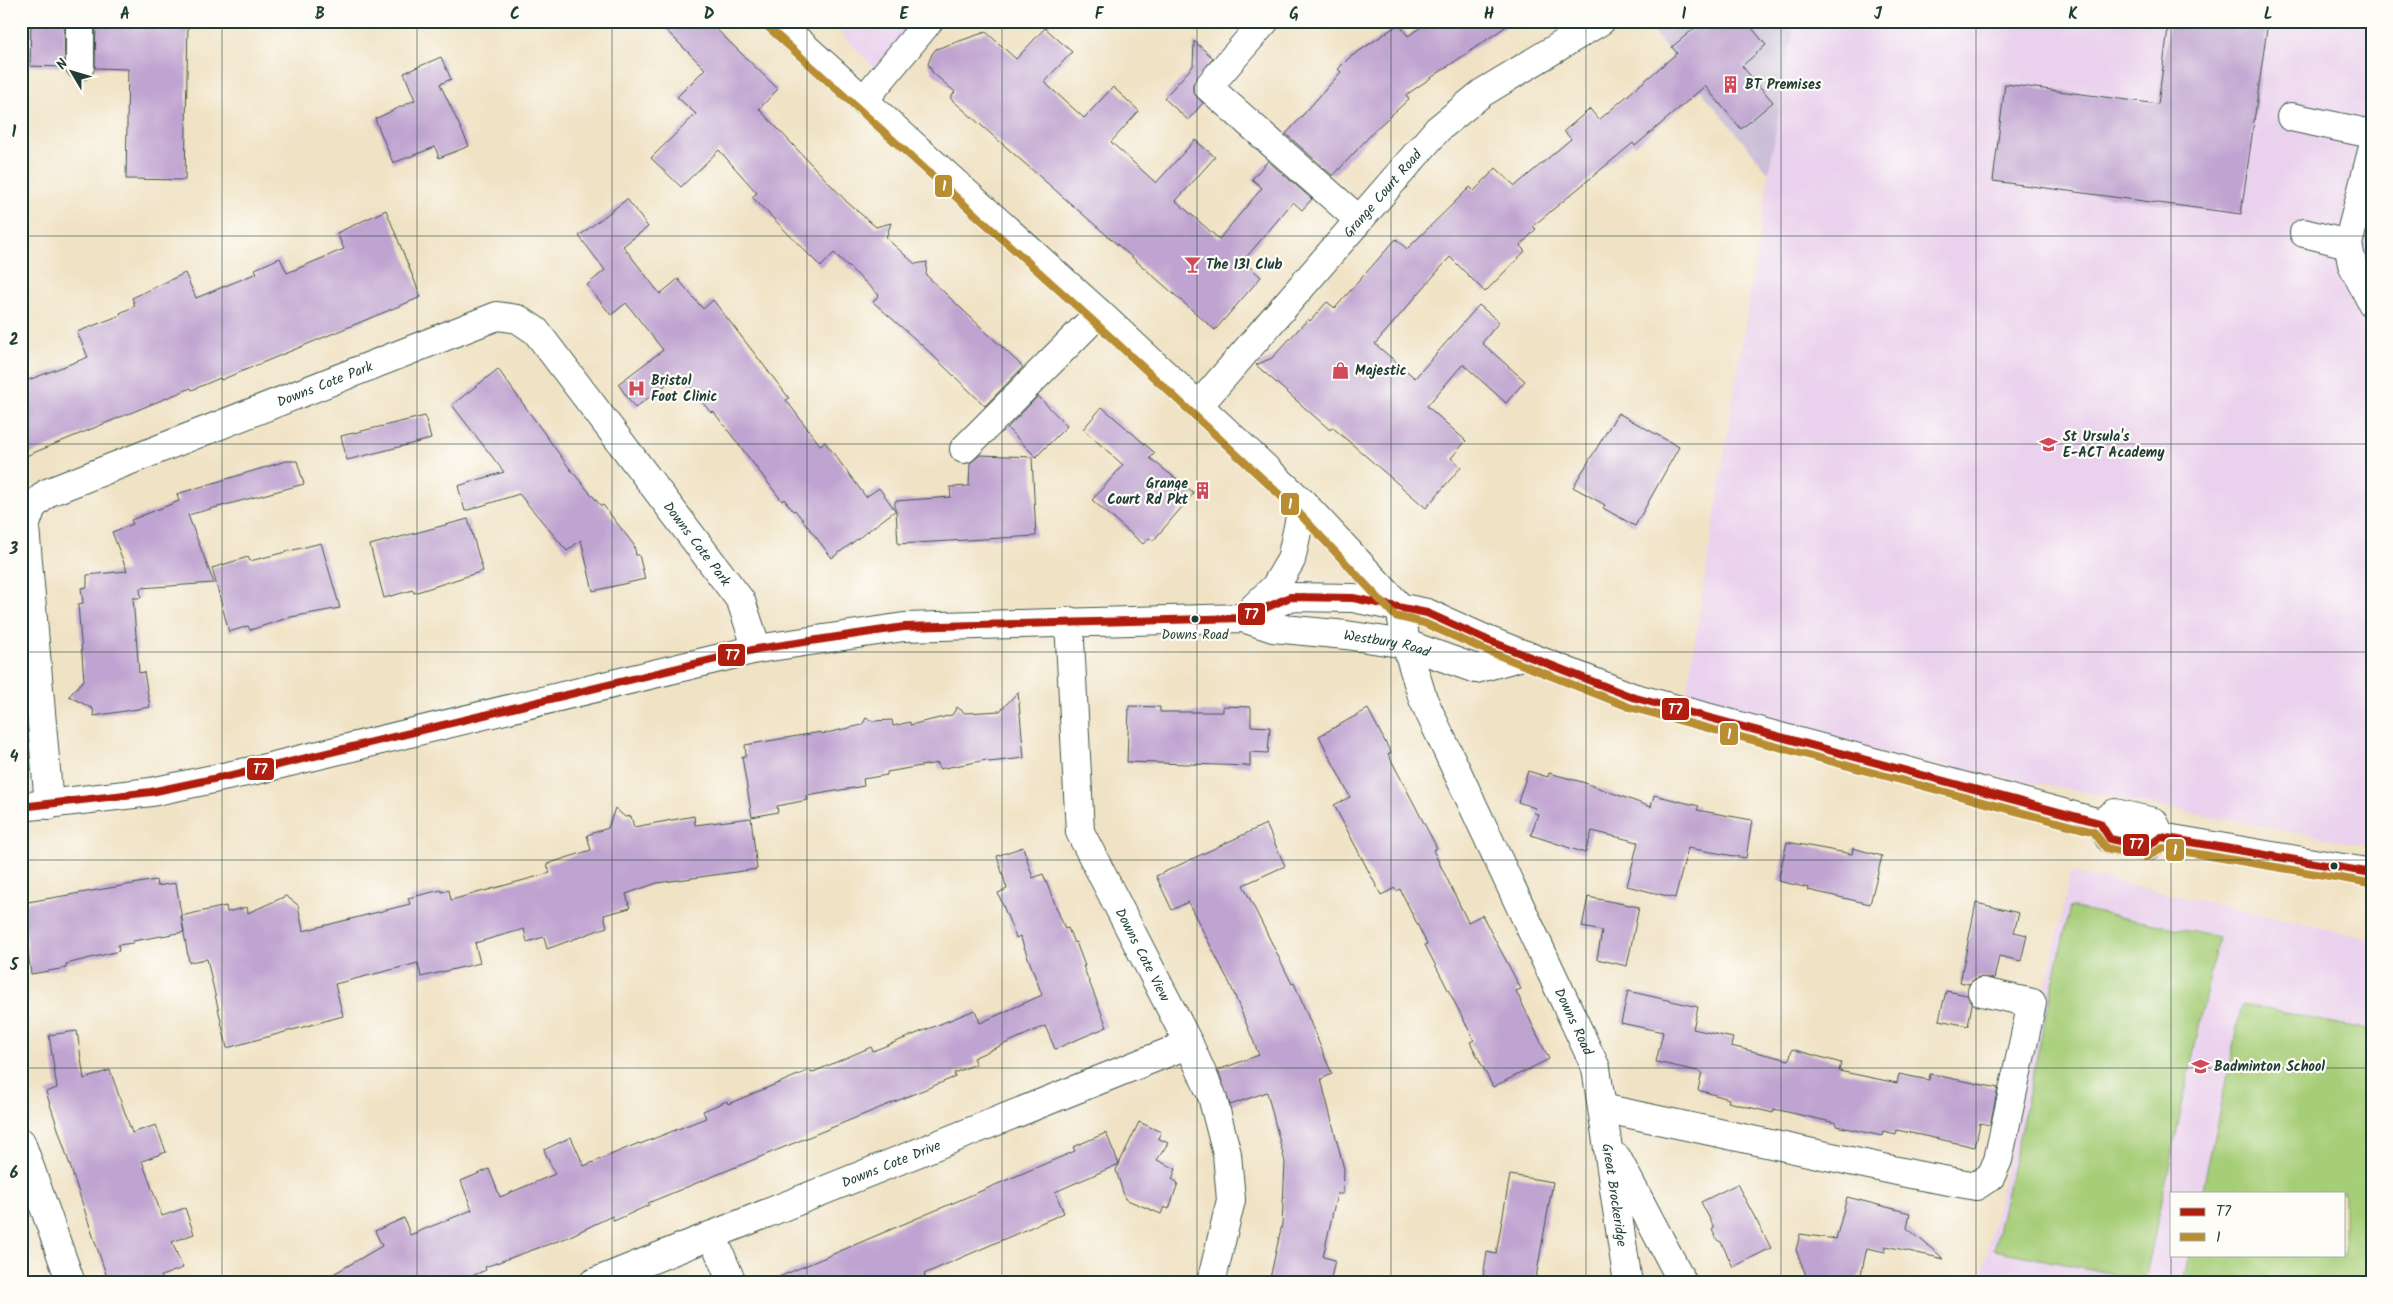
<svg xmlns="http://www.w3.org/2000/svg" width="2393" height="1304" font-family="Kalam,sans-serif">
<style>
.built{fill:#ead1ed;fill-rule:evenodd}
.industrial{fill:#cabfd7}
.green{fill:#a6cd77;stroke:#628556}
.building{fill:#bfa3d0}
.lines{fill:none;stroke-linecap:round;stroke-linejoin:round}
.minor-casing{stroke:#3e564a;stroke-width:30}
.major-casing{stroke:#3e564a;stroke-width:30}
.minor{stroke:#fff;stroke-width:28}
.major{stroke:#fff;stroke-width:28}
.bus-1-casing{stroke:#fdfcf7;stroke-width:11}
.bus-2-casing{stroke:#fdfcf7;stroke-width:11}
.bus-1{stroke:#af1e0e;stroke-width:8}
.bus-2{stroke:#b98e33;stroke-width:8}
.grid{fill:none;stroke:#1f3d34;stroke-width:1;stroke-opacity:0.55}
.bus-dot{fill:#1f3d34;stroke:#fdfcf7;stroke-width:2}
.labels{text-anchor:middle;stroke-width:4.5;stroke-linejoin:round;paint-order:stroke}
.bus-label{font-size:13px;fill:#1f3d34;stroke:#fdfcf7}
.poi-label{font-size:14px;font-weight:bold;fill:#1f3d34;stroke:#fdfcf7;text-anchor:start}
.street-label{font-size:14px;fill:#1f3d34;stroke:#fdfcf7}
.line-badge{stroke:#fdfcf7;stroke-width:2}
.badge-label{font-size:14px;text-anchor:middle;font-weight:bold;fill:#fff}
.neatline{fill:none;stroke:#1f3d34;stroke-width:2}
.grid-label{font-size:16px;text-anchor:middle;font-weight:bold;fill:#1f3d34}
</style>
<rect width="100%" height="100%" fill="#fdfcf7"/>
<filter id="ink" filterUnits="userSpaceOnUse"><feTurbulence type="fractalNoise" baseFrequency=".02" numOctaves="2"/><feDisplacementMap in="SourceGraphic" scale="10" xChannelSelector="R" yChannelSelector="G"/><feConvolveMatrix kernelMatrix="1 2 1 2 8 2 1 2 1" color-interpolation-filters="sRGB"/></filter>
<filter id="wash" filterUnits="userSpaceOnUse"><feTurbulence type="fractalNoise" baseFrequency=".0096" numOctaves="4" result="noise"/><feDisplacementMap in="SourceGraphic" scale="20" xChannelSelector="R" yChannelSelector="G"/><feGaussianBlur stdDeviation="1.12" result="paint"/><feColorMatrix in="noise" values="0 0 0 0 0 0 0 0 0 0 0 0 0 0 0 0 0 1.4 0 .05"/><feComposite in="paint" operator="in"/></filter>
<g filter="url(#wash)">
<rect width="100%" height="100%" fill="#f0e2c4"/>
<path class="built" d="M830,21H967L917,24L877,71Z
M1796,21H2372V847L1683,716L1787,58Z
M2071,872L2372,939V1283H1980ZM2172,1193H2344V1255H2172Z"/>
<path class="industrial" d="M1644,21H1796L1787,58L1769,173Z"/>
<path class="green" d="M2070,907L2218,937L2145,1280L1994,1250Z
M2242,1004L2372,1031V1283H2183L2189,1255H2344V1193H2202Z"/>
<g id="blocks">
<path class="building" d="M31,21H64L65,67L30,66Z
M96,21H188L185,180L126,179L128,69L95,68Z
M657,21H708L778,89L759,109L848,203L876,227L891,223L886,238L915,264L927,262L926,275L1023,367L985,406L923,346L873,302L879,295L834,253L821,267L752,197L757,193L719,150L681,187L651,158L696,114L677,97L705,69Z
M1430,21H1514L1406,95L1409,99L1377,128L1333,176L1286,134L1341,72L1338,69L1349,58L1399,24L1408,36Z
M1703,21H1746L1766,45L1742,66L1773,102L1741,129L1705,86L1635,146L1633,143L1533,226L1536,229L1520,246L1525,251L1485,292L1450,257L1375,344L1415,378L1479,305L1499,322L1482,343L1525,381L1506,403L1463,364L1427,406L1466,441L1451,458L1461,467L1426,508L1332,427L1330,430L1256,365L1272,358L1308,319L1310,321L1327,302L1335,308L1396,239L1407,249L1470,187L1474,191L1496,168L1515,186L1571,139L1564,131L1590,109L1599,120L1677,53L1672,47Z
M2169,21H2268L2241,214L1993,181L2005,84L2158,104Z
M1045,28L1072,52L1044,82L1084,118L1113,87L1139,111L1111,142L1156,183L1195,140L1215,157L1176,201L1219,239L1262,188L1252,179L1268,161L1312,199L1302,210L1293,202L1243,261L1261,277L1215,330L950,98L955,92L933,73L928,64L932,54L936,49L986,32L1016,59Z
M1194,41L1213,58L1193,84V92L1203,103L1188,120L1164,98L1193,66Z
M441,57L451,79L440,84L469,146L439,158L435,147L393,163L375,119L415,100L404,73Z
M627,199L648,227L623,246L660,294L678,279L703,309L713,300L789,398L786,400L820,445L825,442L866,497L879,488L895,510V501L951,497L950,487L969,486L970,463L980,455L1032,457L1036,536L898,544L896,510L832,558L795,510L793,511L784,499L782,501L713,411L711,413L680,374L635,408L618,384L663,350L626,303L611,315L587,285L605,270L579,236Z
M386,210L421,297L221,380L220,378L192,390L191,388L21,458V383L88,357L77,332L121,315L120,313L135,306L132,298L185,273L196,298L257,273L255,269L280,258L287,273L344,249L337,233Z
M498,369L570,469L601,506L603,505L634,545L636,555H639L645,579L593,591L581,540L567,551L519,494L465,511L458,486L504,472L452,405Z
M1038,396L1067,426L1036,457L1007,428Z
M1102,407L1155,453L1150,458L1194,493L1153,541L1149,538L1143,544L1092,500L1123,465L1083,429Z
M1618,413L1679,447L1635,526L1603,508L1605,505L1573,487Z
M425,416L431,439L347,460L341,436Z
M286,461H297L304,484L188,515L214,583L140,588L141,598H133L139,673L144,672L150,707L94,716L93,709L69,696L84,680L78,604L83,603L81,588L87,587V575L127,571L112,532L133,524L131,520L179,501L177,494Z
M468,519L483,571L414,593L413,590L384,598L370,545Z
M321,543L340,608L291,617L250,630L248,626L229,632L212,568L248,557L250,561Z
M1018,692L1024,758L989,762L987,760L939,769L938,763L887,772V775L863,779L864,786L807,796L808,800L777,806L778,812L752,817L742,757L746,756L745,745L821,732L822,734L862,725L866,718L873,721L892,720L893,726L910,722V725L952,715L957,707L965,713L1000,711Z
M1129,706L1160,707V712H1223V706L1251,707V726L1270,727L1268,753L1250,752V766L1127,762Z
M1368,709L1391,753L1388,754L1437,848L1433,850L1468,922L1482,915L1521,989L1516,991L1549,1059L1493,1087L1470,1042L1474,1040L1425,945L1427,944L1400,889L1396,891L1395,888L1381,895L1334,805L1350,797L1319,736Z
M1528,771L1548,777L1549,773L1582,782L1651,807L1654,795L1699,806L1697,810L1752,820L1746,858L1688,848L1675,898L1627,886L1638,842L1592,831L1585,853L1531,835L1538,814L1534,813L1535,808L1518,802Z
M615,808L625,817L631,816L634,827L694,816L695,825L751,818L757,869L657,883L626,894L630,908L604,915L607,927L547,949L544,937L527,942L524,929L475,943L480,963L421,977L418,963L335,984L343,1016L227,1048L207,959L189,962L181,916L226,906L227,912L247,907L248,913L286,896L298,905L303,931L410,904L408,898L441,890L442,892L449,890L451,900L550,873L547,864L591,850L587,835L608,828Z
M1266,824L1285,866L1243,885L1292,984L1294,983L1332,1074L1321,1079L1344,1169L1343,1194H1337L1323,1257L1335,1260L1330,1283H1269L1282,1224L1285,1162L1267,1092L1230,1105L1218,1070L1259,1055L1230,984L1188,902L1172,910L1156,876Z
M1787,842L1852,854L1853,848L1882,856L1870,904L1808,890L1809,888L1778,881Z
M1023,847L1033,878L1043,874L1065,929L1068,928L1074,943L1076,942L1085,966H1083L1107,1027L1055,1049L1045,1026L973,1058L976,1064L954,1073L955,1077L648,1203L649,1205L614,1221L612,1216L566,1238L485,1267L486,1270L455,1283H318L382,1246L375,1231L404,1218L410,1235L472,1210L461,1181L489,1169L500,1197L555,1174L544,1150L571,1137L584,1166L639,1143L640,1144L706,1118L703,1111L727,1101L728,1104L810,1070L811,1073L871,1047L873,1051L975,1010L980,1023L1042,995L1020,936L1016,938L998,893L1007,889L997,856Z
M156,880L157,886L176,883L184,932L133,941V943L118,945L119,951L66,964V968L31,974L22,903Z
M1588,897L1639,907L1627,966L1597,959L1602,931L1582,927Z
M1976,903L2019,913L2014,932L2027,935L2021,961L1999,956L1994,979L1978,977L1969,984L1960,982Z
M1628,991L1698,1007L1693,1029L1733,1038L1731,1046L1789,1060L1792,1049L1841,1063L1839,1071L1897,1083L1899,1074L1929,1080L1930,1074L1998,1088L1990,1125L1980,1123L1975,1147L1897,1130L1896,1134L1883,1131L1882,1136L1836,1126V1123L1774,1109L1773,1113L1728,1102L1729,1099L1698,1090L1702,1072L1656,1062L1663,1032L1621,1023Z
M1946,991L1967,995L1972,1004L1968,1026L1939,1020Z
M77,1031L84,1079L110,1070L132,1133L156,1125L166,1152L142,1161L162,1216L185,1208L194,1234L172,1242L183,1268L161,1276L164,1283H109L91,1230L46,1092L57,1088L49,1035Z
M1139,1122L1161,1132L1158,1138L1168,1143L1157,1160L1176,1169L1172,1179L1178,1183L1169,1209L1164,1207L1161,1214L1125,1199L1116,1170Z
M1106,1133L1119,1164L1055,1192L1064,1213L924,1274L928,1283H765L1075,1151L1073,1147Z
M1510,1175L1553,1182L1535,1283H1482L1487,1252L1496,1254Z
M1737,1184L1771,1248L1733,1267L1721,1242L1717,1240L1712,1230L1714,1227L1701,1202Z
M1847,1197L1910,1213L1907,1228L1944,1259L1886,1246L1885,1252L1867,1248L1861,1274L1852,1283H1809L1796,1250L1800,1234L1836,1239Z"/>
</g>
</g>
<g filter="url(#ink)">
<use href="#blocks" fill-opacity="0" stroke="#3e564a" stroke-width="1"/>
<g class="lines">
<defs>
<g id="minor">
<path d="M1265,21L1208,87L1359,220"/>
<path d="M80,66V21"/>
<path d="M863,101L929,21"/>
<path d="M2291,117L2372,134"/>
<path d="M2372,151L2348,244L2352,264L2372,303"/>
<path d="M2304,233L2348,244"/>
<path id="s1" d="M1199,405L1438,129L1482,93L1601,21"/>
<path d="M964,449L1099,313"/>
<path id="s2" d="M1400,607L1406,644L1423,699L1596,1068L1628,1283"/>
<path id="s3" d="M1069,621L1080,832L1189,1044L1212,1096L1227,1154L1231,1200L1211,1283"/>
<path id="s4" d="M49,805L25,527L32,507L47,493L497,316L518,319L536,331L741,601L757,649"/>
<path d="M1602,1108L1916,1175L1976,1186L1991,1176L1998,1160L2032,1003L1982,992"/>
<path d="M21,1142L71,1283"/>
<path d="M1617,1158L1683,1283"/>
<path d="M712,1235L732,1283"/>
<path id="s5" d="M593,1283L1189,1044"/>
</g>
<g id="major">
<path d="M776,21L1099,313L1303,503L1400,607"/>
<path d="M1253,608L1275,587L1291,560L1303,503"/>
<path d="M1243,618L1290,597L1353,598L1427,613L1487,640L1632,697L2100,823L2110,839L2147,847L2161,837L2372,873"/>
<path id="s6" d="M21,807L151,792L261,769L757,649L904,627L1243,618L1273,628L1346,635L1406,644L1476,669L1526,655"/>
<path d="M2100,823L2115,813L2154,822L2161,837"/>
</g>
</defs>
<use href="#minor" class="minor-casing"/>
<use href="#major" class="major-casing"/>
<use href="#minor" class="minor"/>
<use href="#major" class="major"/>
<defs>
<path id="bus-1" d="M21,807L151,792L261,769L757,649L904,627L1243,618L1290,597L1353,598L1427,613L1487,640L1632,697L2100,823L2110,839L2147,847L2161,837L2372,873"/>
<path id="bus-2" d="M769,28L1092,320L1296,510L1395,616L1424,623L1483,649L1629,707L2094,832L2106,848L2147,857L2163,848L2370,883"/>
</defs>
<use href="#bus-1" class="bus-1-casing"/>
<use href="#bus-2" class="bus-2-casing"/>
<use href="#bus-1" class="bus-1"/>
<use href="#bus-2" class="bus-2"/>
</g>
</g>
<path class="grid" d="M222,21V1283M417,21V1283M612,21V1283M807,21V1283M1002,21V1283M1197,21V1283M1391,21V1283M1586,21V1283M1781,21V1283M1976,21V1283M2171,21V1283M21,236H2372M21,444H2372M21,652H2372M21,860H2372M21,1068H2372"/>
<defs>
<symbol id="building-bare" viewBox="-9 -9 18 18"><path d="M-4-6H4V6H1V3H-1V6H-4ZM-2.5-4.3h1.7v1.8h-1.7ZM.8-4.3h1.7v1.8H.8ZM-2.5-1h1.7V.8h-1.7ZM.8-1h1.7V.8H.8Z" fill="#d1495b" stroke="#fdfcf7" stroke-width="2.5" paint-order="stroke"/></symbol>
<symbol id="bar-bare" viewBox="-9 -9 18 18"><path d="M-6-5H6L.8 .8V4.5H3.5V6h-7V4.5H-.8V.8Z" fill="#d1495b" stroke="#fdfcf7" stroke-width="2.5" paint-order="stroke"/></symbol>
<symbol id="shop-bare" viewBox="-9 -9 18 18"><path d="M-5-2.5h2.3a2.7 3.5 0 0 1 5.4 0H5L5.5 6h-11ZM-1.5-2.5h3a1.5 2.3 0 0 0-3 0Z" fill="#d1495b" stroke="#fdfcf7" stroke-width="2.5" paint-order="stroke"/></symbol>
<symbol id="hospital-bare" viewBox="-9 -9 18 18"><path d="M-5-5h3v3.5h4V-5h3V5h-3V1.5h-4V5h-3Z" fill="#d1495b" stroke="#fdfcf7" stroke-width="2.5" paint-order="stroke"/></symbol>
<symbol id="school-bare" viewBox="-9 -9 18 18"><path d="M0-5L7-2L0 1L-7-2ZM-4 1L0 2.5L4 1V4Q0 6-4 4Z" fill="#d1495b" stroke="#fdfcf7" stroke-width="2.5" paint-order="stroke"/></symbol>
</defs>
<g fill-rule="evenodd">
<use href="#building-bare" x="1718" y="72" width="25" height="25"/>
<use href="#bar-bare" x="1180" y="252" width="25" height="25"/>
<use href="#shop-bare" x="1328" y="358" width="25" height="25"/>
<use href="#hospital-bare" x="624" y="376" width="25" height="25"/>
<use href="#school-bare" x="2036" y="432" width="25" height="25"/>
<use href="#building-bare" x="1190" y="478" width="25" height="25"/>
<use href="#school-bare" x="2188" y="1054" width="25" height="25"/>
</g>
<g class="bus-dot">
<circle cx="1195" cy="619" r="4.5"/>
<circle cx="2334" cy="866" r="4.5"/>
</g>
<g class="labels">
<g class="bus-label">
<text x="1195" y="639">Downs Road</text>
</g>
<g class="poi-label">
<text x="1745" y="89">BT Premises</text>
<text x="1206" y="269">The 131 Club</text>
<text x="1355" y="375">Majestic</text>
<text x="651" y="385">Bristol<tspan x="651" dy="16">Foot Clinic</tspan></text>
<text x="2063" y="441">St Ursula's<tspan x="2063" dy="16">E-ACT Academy</tspan></text>
<text x="1188" y="488" text-anchor="end">Grange<tspan x="1188" dy="16">Court Rd Pkt</tspan></text>
<text x="2214" y="1071">Badminton School</text>
</g>
<g class="street-label">
<text dy="5" stroke="none"><textPath href="#s1" startOffset="280">Grange Court Road</textPath></text>
<text dy="5" stroke="none"><textPath href="#s4" startOffset="619">Downs Cote Park</textPath></text>
<text dy="5" stroke="none"><textPath href="#s4" startOffset="1114">Downs Cote Park</textPath></text>
<text dy="5" stroke="none"><textPath href="#s6" startOffset="1388">Westbury Road</textPath></text>
<text dy="5" stroke="none"><textPath href="#s3" startOffset="349">Downs Cote View</textPath></text>
<text dy="5" stroke="none"><textPath href="#s2" startOffset="451">Downs Road</textPath></text>
<text dy="5" stroke="none"><textPath href="#s5" startOffset="321">Downs Cote Drive</textPath></text>
<text dy="5" stroke="none"><textPath href="#s2" startOffset="631">Great Brockeridge</textPath></text>
</g>
</g>
<g class="line-badge">
<rect x="934" y="174" width="19" height="24" rx="5" fill="#b98e33"/>
<rect x="1280" y="492" width="20" height="24" rx="5" fill="#b98e33"/>
<rect x="1237" y="602" width="29" height="24" rx="5" fill="#af1e0e"/>
<rect x="717" y="643" width="29" height="24" rx="5" fill="#af1e0e"/>
<rect x="1661" y="697" width="29" height="24" rx="5" fill="#af1e0e"/>
<rect x="1719" y="722" width="20" height="24" rx="5" fill="#b98e33"/>
<rect x="246" y="757" width="29" height="24" rx="5" fill="#af1e0e"/>
<rect x="2122" y="833" width="28" height="24" rx="5" fill="#af1e0e"/>
<rect x="2165" y="838" width="20" height="24" rx="5" fill="#b98e33"/>
</g>
<g class="badge-label">
<text x="944" y="191">1</text>
<text x="1290" y="509">1</text>
<text x="1251" y="619">T7</text>
<text x="732" y="660">T7</text>
<text x="1675" y="714">T7</text>
<text x="1729" y="739">1</text>
<text x="260" y="774">T7</text>
<text x="2136" y="849">T7</text>
<text x="2175" y="855">1</text>
</g>
<rect width="2393" height="1304" fill="none" stroke="#fdfcf7" stroke-width="55"/>
<rect x="2170" y="1192" width="175" height="65" fill="#fdfcf7" stroke="#a4b0a9"/>
<rect x="2180" y="1208" width="25" height="8" fill="#af1e0e" stroke="#a4b0a9"/>
<text x="2216" y="1216" font-size="15" fill="#1f3d34">T7</text>
<rect x="2180" y="1233" width="25" height="8" fill="#b98e33" stroke="#a4b0a9"/>
<text x="2216" y="1242" font-size="15" fill="#1f3d34">1</text>
<g transform="translate(72 72) rotate(308)" stroke="#fdfcf7" stroke-width="4" paint-order="stroke">
<path d="M0-4L9 19L0 12L-9 19Z" fill="#1f3d34"/>
<text y="-8" font-size="14" font-weight="bold" text-anchor="middle" fill="#1f3d34">N</text>
</g>
<rect x="28" y="28" width="2338" height="1248" class="neatline"/>
<g class="grid-label">
<text x="125" y="19">A</text>
<text x="320" y="19">B</text>
<text x="515" y="19">C</text>
<text x="709" y="19">D</text>
<text x="904" y="19">E</text>
<text x="1099" y="19">F</text>
<text x="1294" y="19">G</text>
<text x="1489" y="19">H</text>
<text x="1684" y="19">I</text>
<text x="1878" y="19">J</text>
<text x="2073" y="19">K</text>
<text x="2268" y="19">L</text>
<text x="14" y="137">1</text>
<text x="14" y="345">2</text>
<text x="14" y="554">3</text>
<text x="14" y="762">4</text>
<text x="14" y="970">5</text>
<text x="14" y="1178">6</text>
</g>
</svg>
